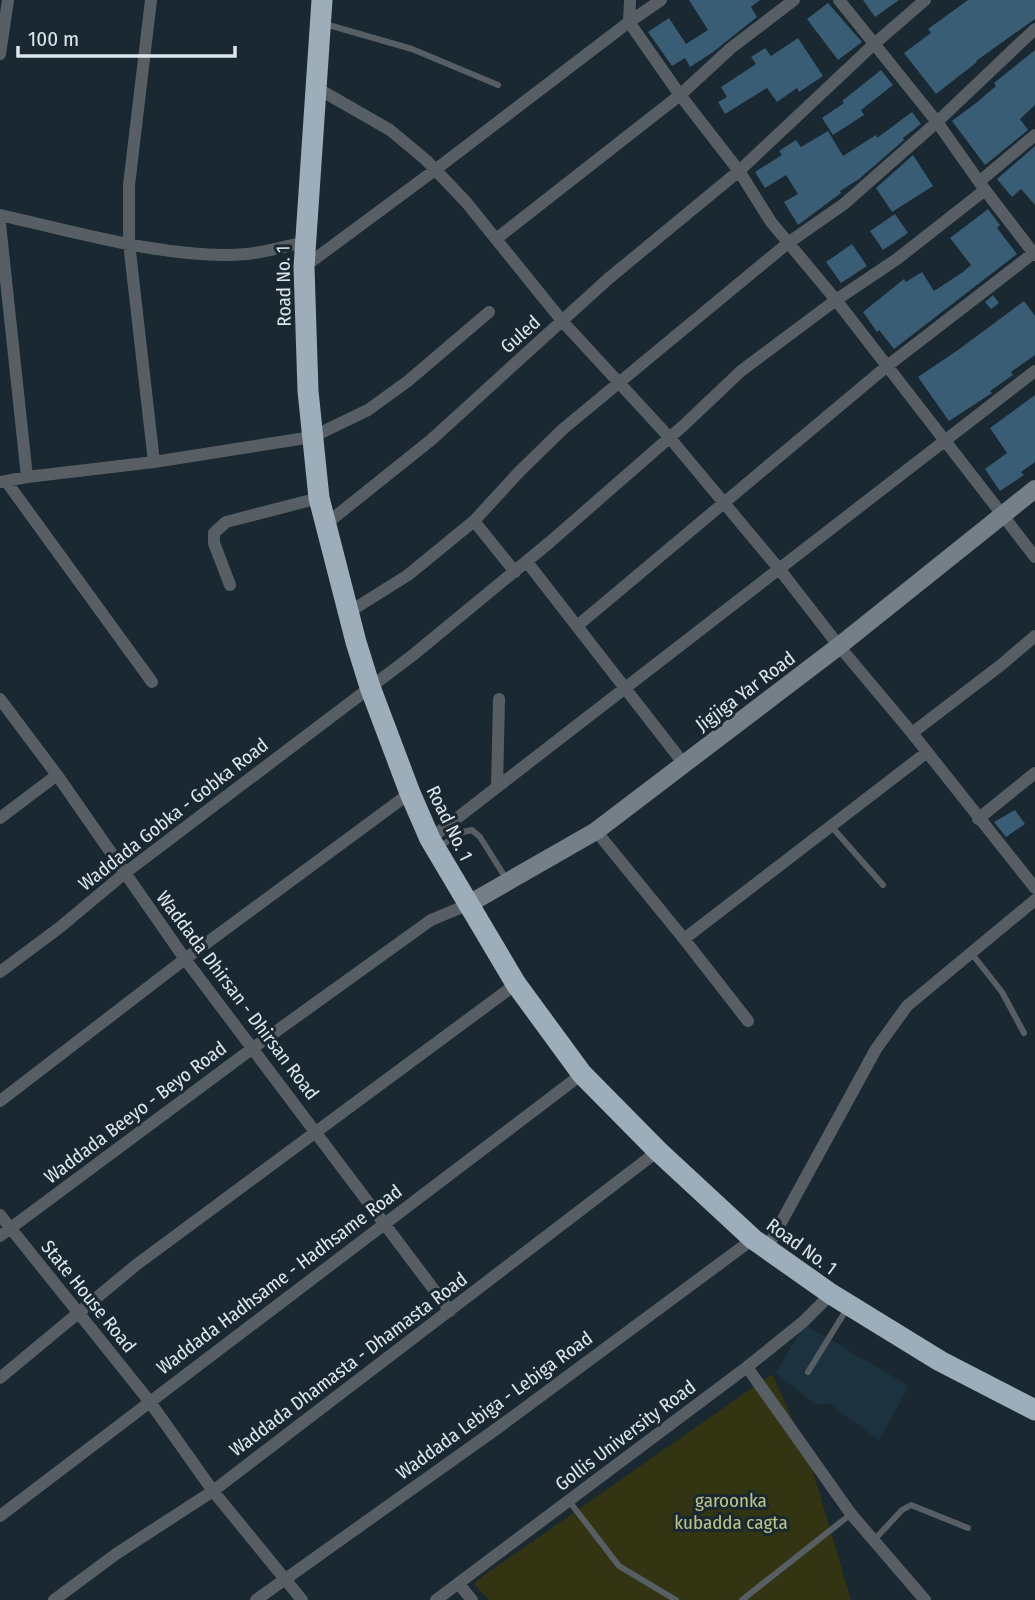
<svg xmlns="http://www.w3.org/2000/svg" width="1035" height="1600" font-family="'Fira Sans Condensed',sans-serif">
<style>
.built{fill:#1d323f}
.green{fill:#323412}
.building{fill:#385d74}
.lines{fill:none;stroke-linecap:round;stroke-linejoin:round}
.lane{stroke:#585f64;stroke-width:6}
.street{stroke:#585f64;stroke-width:12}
.secondary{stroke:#747f87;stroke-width:18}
.highway{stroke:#9daeba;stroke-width:21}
.labels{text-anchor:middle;stroke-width:6;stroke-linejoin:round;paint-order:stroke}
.street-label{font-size:19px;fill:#dde6ed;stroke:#192831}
.park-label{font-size:19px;fill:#c0c584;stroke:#192831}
</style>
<rect width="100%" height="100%" fill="#192831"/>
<path class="built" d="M804,1324L909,1386L879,1440L829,1403L816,1405L776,1373Z"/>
<path class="green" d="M772,1374L807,1451L851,1600H489L474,1584L483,1576Z"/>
<path class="building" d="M689,0H760L751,7L757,17L713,52L690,67L685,58L672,66L648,32L669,18L686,44L708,30Z
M863,0H899L875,17Z
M968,0H1035V19L976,61L977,62L936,94L904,53L931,33L928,29Z
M828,3L862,42L838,60L807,19Z
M798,38L823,76L799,92L797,88L777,102L767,88L725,114L718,102L727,97L721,87L756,64L751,57L765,48L771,56Z
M1035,50V105L1020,119L1028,130L985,165L952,121L976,103L996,86L994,83Z
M881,70L893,85L861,110L864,115L833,135L822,118L844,103L842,101Z
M912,112L921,124L903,138L904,140L859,179L840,191L841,193L798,225L784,202L798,194L786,175L765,188L755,172L782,155L779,151L796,140L801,147L828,131L843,156L876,135L877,138Z
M1035,146V205L1021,189L1012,197L997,179Z
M913,155L933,186L892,212L876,188Z
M988,209L1000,225L997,228L1017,254L894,349L879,330L877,332L863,312L904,279L906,282L922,272L934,291L963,272L971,265L950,238Z
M895,214L908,233L883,250L870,231Z
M852,244L867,266L841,283L826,262Z
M993,295L999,303L991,309L985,302Z
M1024,301L1035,316V355L1011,372L1013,375L990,391L992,393L949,421L918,377L958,350Z
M1035,395V462L1021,472L1024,475L1000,491L985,469L1007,453L990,428Z
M1015,810L1025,824L1006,837L994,822Z"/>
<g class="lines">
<path class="lane" d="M325,24L412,49L498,85
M831,826L883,885
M440,846L463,832L472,830L480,837L507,880
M972,954L1002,992L1024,1033
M808,1372L848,1307
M569,1501L619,1566L676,1600
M874,1540L902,1510L911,1505L968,1528
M742,1600L851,1514"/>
<path class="street" d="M151,0L129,185V243L154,462
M794,0L731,48L680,95L739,171L771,222L836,300L1035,557
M839,0L937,122L985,190L1035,255
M0,54L8,0
M315,87L390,130L426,160L466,202L563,322L669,437L780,570L839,646L912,733L1035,888
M980,181L1035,135
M0,215C73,231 174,261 247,254C266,252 286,246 305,242
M0,224L27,477
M496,239L680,95L629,22L630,0
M304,267L435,170L629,22L661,0
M6,481L152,682
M0,482L27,477L154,462L312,437L368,410L408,381L489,312
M474,521L515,572
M326,524L431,440L608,279L739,171L873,45L925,0
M527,562L684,764
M230,585L214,543V533L226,522L319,498
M349,612L408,575L474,521L519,472L563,429L788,243L844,204L937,122L1035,29
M577,626L886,367L1035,252
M0,699L57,775L185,959L450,1311
M912,733L1001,665L1035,636
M497,787L499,699
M0,818L57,775
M978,819L1035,773
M596,831L684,939L748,1021
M430,839L1035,371
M684,939L926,753
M0,972L59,928L125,873L413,655L550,542L684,425L741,371L836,300L897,259L985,190
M0,1101L185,959L410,793
M0,1215L150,1402L213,1491L302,1600
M0,1236L253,1048L431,920L467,905
M767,1248L876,1049L907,1006L1035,900
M747,1367L851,1514L925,1600
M0,1378L136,1265L516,984
M0,1516L582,1074
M459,1584L472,1600
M54,1600L116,1554L213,1491L658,1151
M256,1600L499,1427L753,1239
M436,1600L747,1367L803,1322L831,1294"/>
<path class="secondary" d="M467,905L596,831L839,646L1035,489"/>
<path class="highway" d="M322,0L304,267L308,391L319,498L356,642L370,687L410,793L430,839L516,984L582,1074L658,1151L753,1239L831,1294L940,1361L1035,1410"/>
</g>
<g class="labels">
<g class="street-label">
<text transform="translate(283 286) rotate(-91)" y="7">Road No. 1</text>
<text transform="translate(520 334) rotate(-42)" y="7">Guled</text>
<text transform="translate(745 691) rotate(-37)" y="7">Jigjiga Yar Road</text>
<text transform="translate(173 814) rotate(-38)" y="7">Waddada Gobka - Gobka Road</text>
<text transform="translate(450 823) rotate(64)" y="7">Road No. 1</text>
<text transform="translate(238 995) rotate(53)" y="7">Waddada Dhirsan - Dhirsan Road</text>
<text transform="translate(135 1112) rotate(-37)" y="7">Waddada Beeyo - Beyo Road</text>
<text transform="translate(802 1246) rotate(36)" y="7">Road No. 1</text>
<text transform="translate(279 1279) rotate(-37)" y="7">Waddada Hadhsame - Hadhsame Road</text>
<text transform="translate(89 1296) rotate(51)" y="7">State House Road</text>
<text transform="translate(348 1364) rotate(-37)" y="7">Waddada Dhamasta - Dhamasta Road</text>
<text transform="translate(494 1405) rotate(-36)" y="7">Waddada Lebiga - Lebiga Road</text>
<text transform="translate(625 1435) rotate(-37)" y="7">Gollis University Road</text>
</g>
<g class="park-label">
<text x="731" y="1507">garoonka<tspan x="731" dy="22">kubadda cagta</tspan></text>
</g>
</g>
<path d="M18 46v10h217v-10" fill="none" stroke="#dde6ed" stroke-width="3.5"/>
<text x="28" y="46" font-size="21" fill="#dde6ed" stroke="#192831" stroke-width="5" paint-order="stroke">100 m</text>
</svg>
